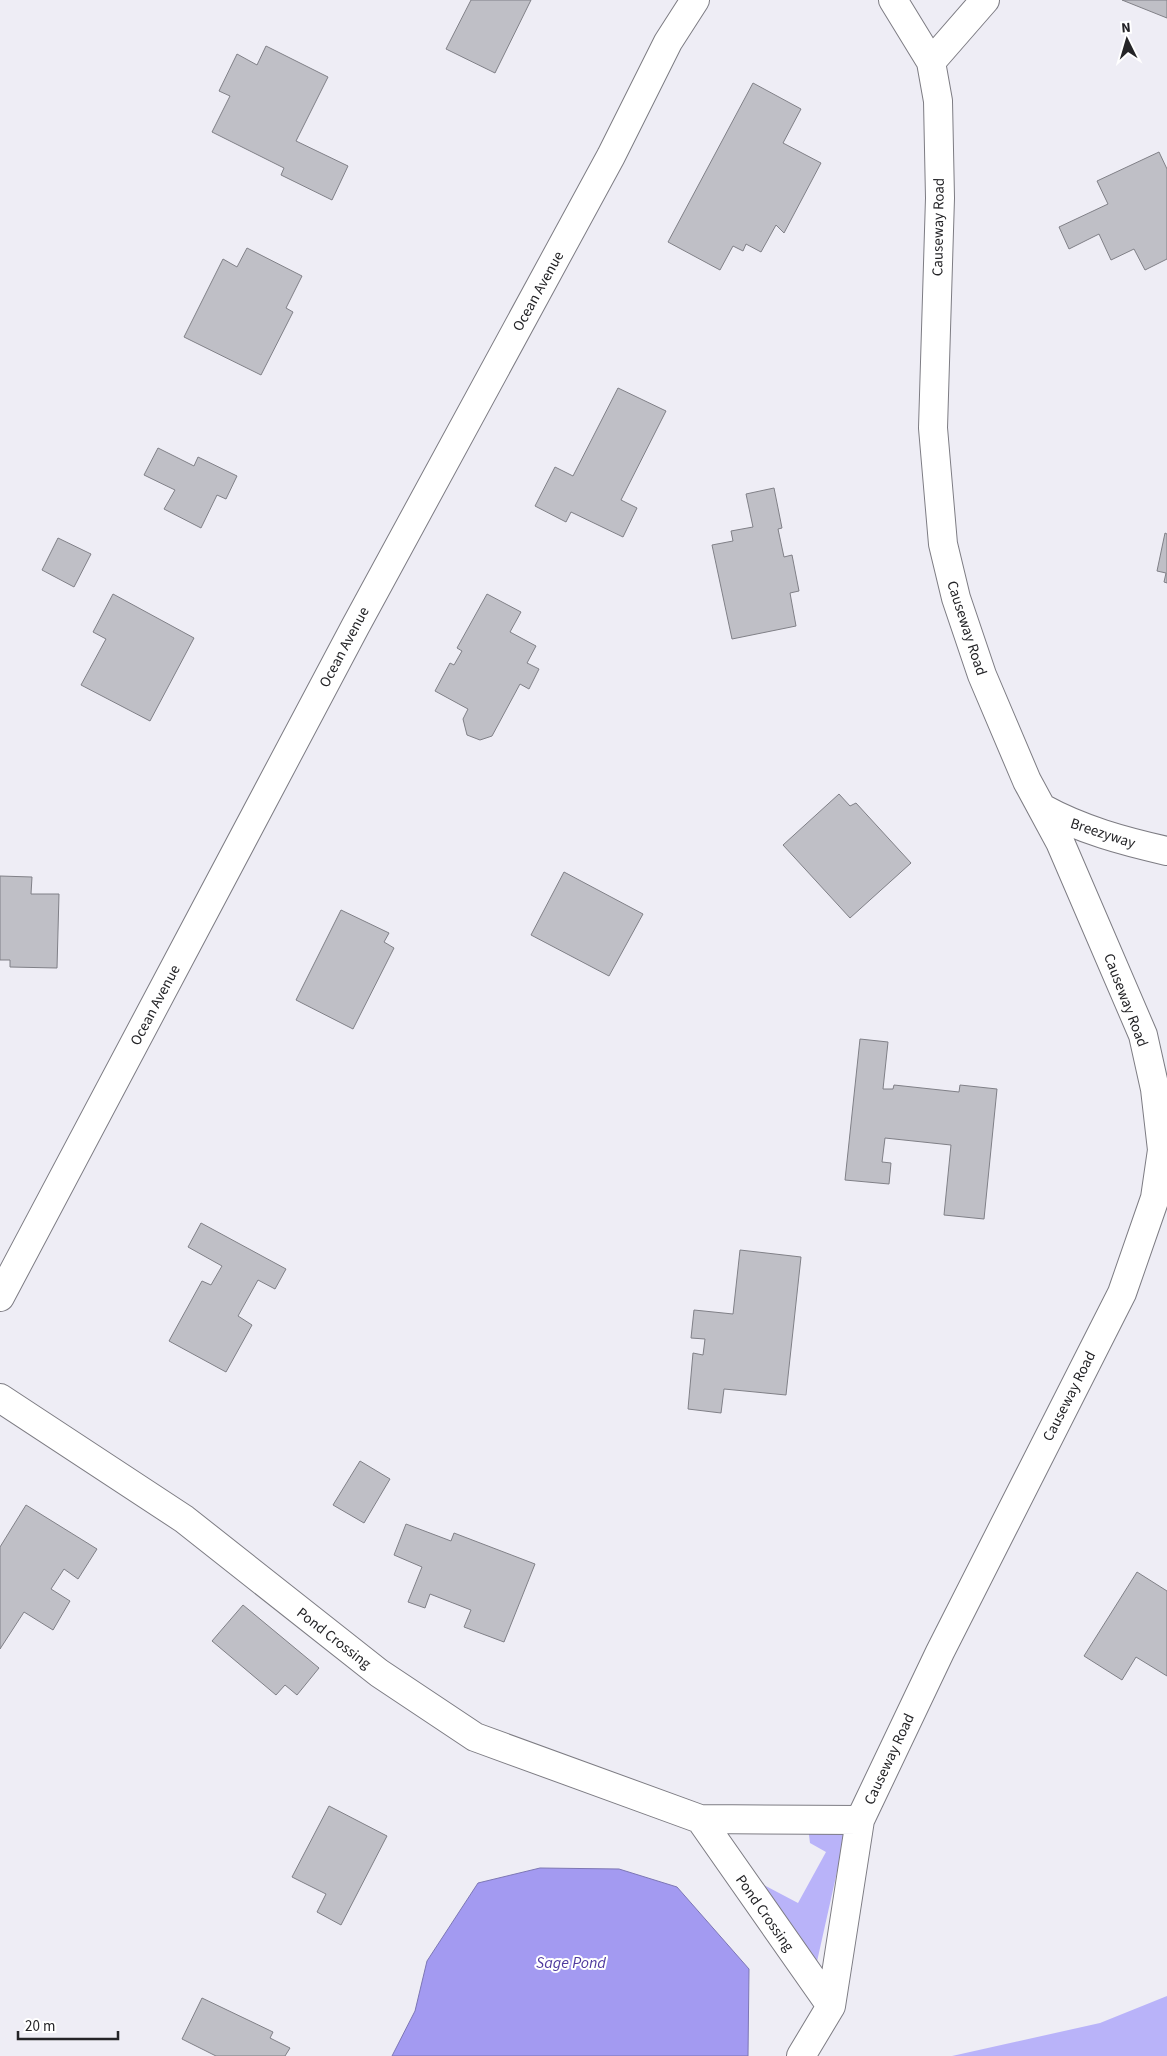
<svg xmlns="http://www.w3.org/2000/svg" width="1167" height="2056" font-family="'Source Sans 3',sans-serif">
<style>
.green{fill:#b9b3f9}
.water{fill:#a39af1;stroke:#7d77b4}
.building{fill:#bfbfc6;stroke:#808087}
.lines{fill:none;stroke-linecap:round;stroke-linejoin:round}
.minor-casing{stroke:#7d7c83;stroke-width:30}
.minor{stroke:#fff;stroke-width:28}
.labels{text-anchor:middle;stroke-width:4;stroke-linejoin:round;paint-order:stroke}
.street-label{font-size:15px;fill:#242427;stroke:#fff}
.water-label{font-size:16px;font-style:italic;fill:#503b9f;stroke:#fff}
</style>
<rect width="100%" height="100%" fill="#eeedf5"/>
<path class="green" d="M808,1827H847L816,1966L760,1883L798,1903L826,1852L810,1843Z
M1167,1996V2056H952L1100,2023Z"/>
<path class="water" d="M540,1868L619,1869L677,1887L749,1969L748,2056H392L415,2011L427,1961L478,1883Z"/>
<path class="building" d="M471,0H531L495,73L446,49Z
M1122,0H1167V18Z
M266,46L328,77L296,141L348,166L332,200L281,175L284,168L212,132L230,96L219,91L237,54L257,65Z
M753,83L801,109L783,143L821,163L784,233L776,225L761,252L746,244L743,251L733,246L720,270L668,242Z
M1159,152L1167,169V259L1145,270L1134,249L1111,260L1099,234L1069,249L1059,227L1108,204L1097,181Z
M247,248L302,276L286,308L293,312L261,375L184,337L223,259L237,267Z
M618,388L666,411L621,500L637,508L623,537L571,512L566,522L535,506L555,467L573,476Z
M158,448L194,466L198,457L237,476L226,499L217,495L201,528L164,509L175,490L144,475Z
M774,488L782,528L778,529L784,557L792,555L799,591L790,593L796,626L732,639L712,545L733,541L731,531L753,527L746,494Z
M1165,533L1167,534V583L1164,582L1166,573L1157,571Z
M58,538L91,554L74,587L42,570Z
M113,594L194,638L150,721L81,685L106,639L93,632Z
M487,594L521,612L510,632L536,646L527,663L539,669L529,689L520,684L492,736L480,740L467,735L463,719L468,709L435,691L450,663L454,665L462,651L457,648Z
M839,794L850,806L856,803L911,863L850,918L783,845Z
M564,872L643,914L609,976L531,935Z
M0,876L32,877L31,894H59L57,968L10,967V960H0Z
M341,910L389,933L384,942L394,948L353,1029L296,1000Z
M860,1039L888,1042L883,1089H893L894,1085L959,1092L960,1085L997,1089L984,1219L944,1215L951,1145L885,1138L882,1162L891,1163L889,1184L845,1180Z
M201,1223L286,1269L275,1289L258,1280L238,1316L252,1325L226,1372L169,1341L202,1281L211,1285L222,1266L188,1247Z
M740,1250L801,1257L786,1395L724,1389L721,1413L688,1409L693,1353L703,1355L705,1339L691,1338L694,1310L733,1314Z
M360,1461L390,1479L364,1523L333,1505Z
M26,1505L97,1549L78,1579L64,1569L51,1589L70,1601L53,1630L24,1612L0,1649V1547Z
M406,1524L451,1541L454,1533L535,1564L504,1642L464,1627L471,1610L430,1594L425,1608L408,1602L422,1567L394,1555Z
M1137,1572L1167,1591V1676L1136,1657L1122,1680L1084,1656Z
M243,1605L319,1668L297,1695L285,1685L276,1695L212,1641Z
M329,1806L387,1836L341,1925L317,1912L326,1894L292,1877Z
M202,1998L273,2032L270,2038L290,2048L285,2056H216L182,2039Z"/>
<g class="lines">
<defs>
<path id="minor" d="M931,62L985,0
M1042,808C1082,830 1123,841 1167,851
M0,1297L355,627L611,156L668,42L695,0
M0,1398L184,1519L379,1673L475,1737L700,1819L860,1820
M700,1819L831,2006
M801,2056L831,2006L860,1820L940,1652L1122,1293L1155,1198L1162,1150L1155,1089L1143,1035L1060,842L1027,781L982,675L956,598L943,544L933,428L940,198L938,101L931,62L893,0"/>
</defs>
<use href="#minor" class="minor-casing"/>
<use href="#minor" class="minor"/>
</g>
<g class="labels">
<g class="street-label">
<text transform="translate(938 227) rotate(-89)" y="5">Causeway Road</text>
<text transform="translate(538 291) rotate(-61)" y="5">Ocean Avenue</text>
<text transform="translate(967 628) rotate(72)" y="5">Causeway Road</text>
<text transform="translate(344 647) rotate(-62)" y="5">Ocean Avenue</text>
<text transform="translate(1103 833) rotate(18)" y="5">Breezyway</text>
<text transform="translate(1126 1000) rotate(69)" y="5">Causeway Road</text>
<text transform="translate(155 1005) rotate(-62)" y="5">Ocean Avenue</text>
<text transform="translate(1069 1396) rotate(-63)" y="5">Causeway Road</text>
<text transform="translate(334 1638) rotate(38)" y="5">Pond Crossing</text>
<text transform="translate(889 1759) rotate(-65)" y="5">Causeway Road</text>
<text transform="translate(765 1913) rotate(55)" y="5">Pond Crossing</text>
</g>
<g class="water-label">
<text x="571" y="1968">Sage Pond</text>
</g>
</g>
<g transform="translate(1127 40) rotate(355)" stroke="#ffffff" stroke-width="4" paint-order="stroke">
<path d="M0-4L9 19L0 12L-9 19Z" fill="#242427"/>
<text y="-8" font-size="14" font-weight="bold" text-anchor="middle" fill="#242427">N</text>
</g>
<path d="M18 2031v8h100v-8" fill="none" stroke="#242427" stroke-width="2.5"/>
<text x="25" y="2031" font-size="15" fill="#242427" stroke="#ffffff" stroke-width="4" paint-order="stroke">20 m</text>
</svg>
